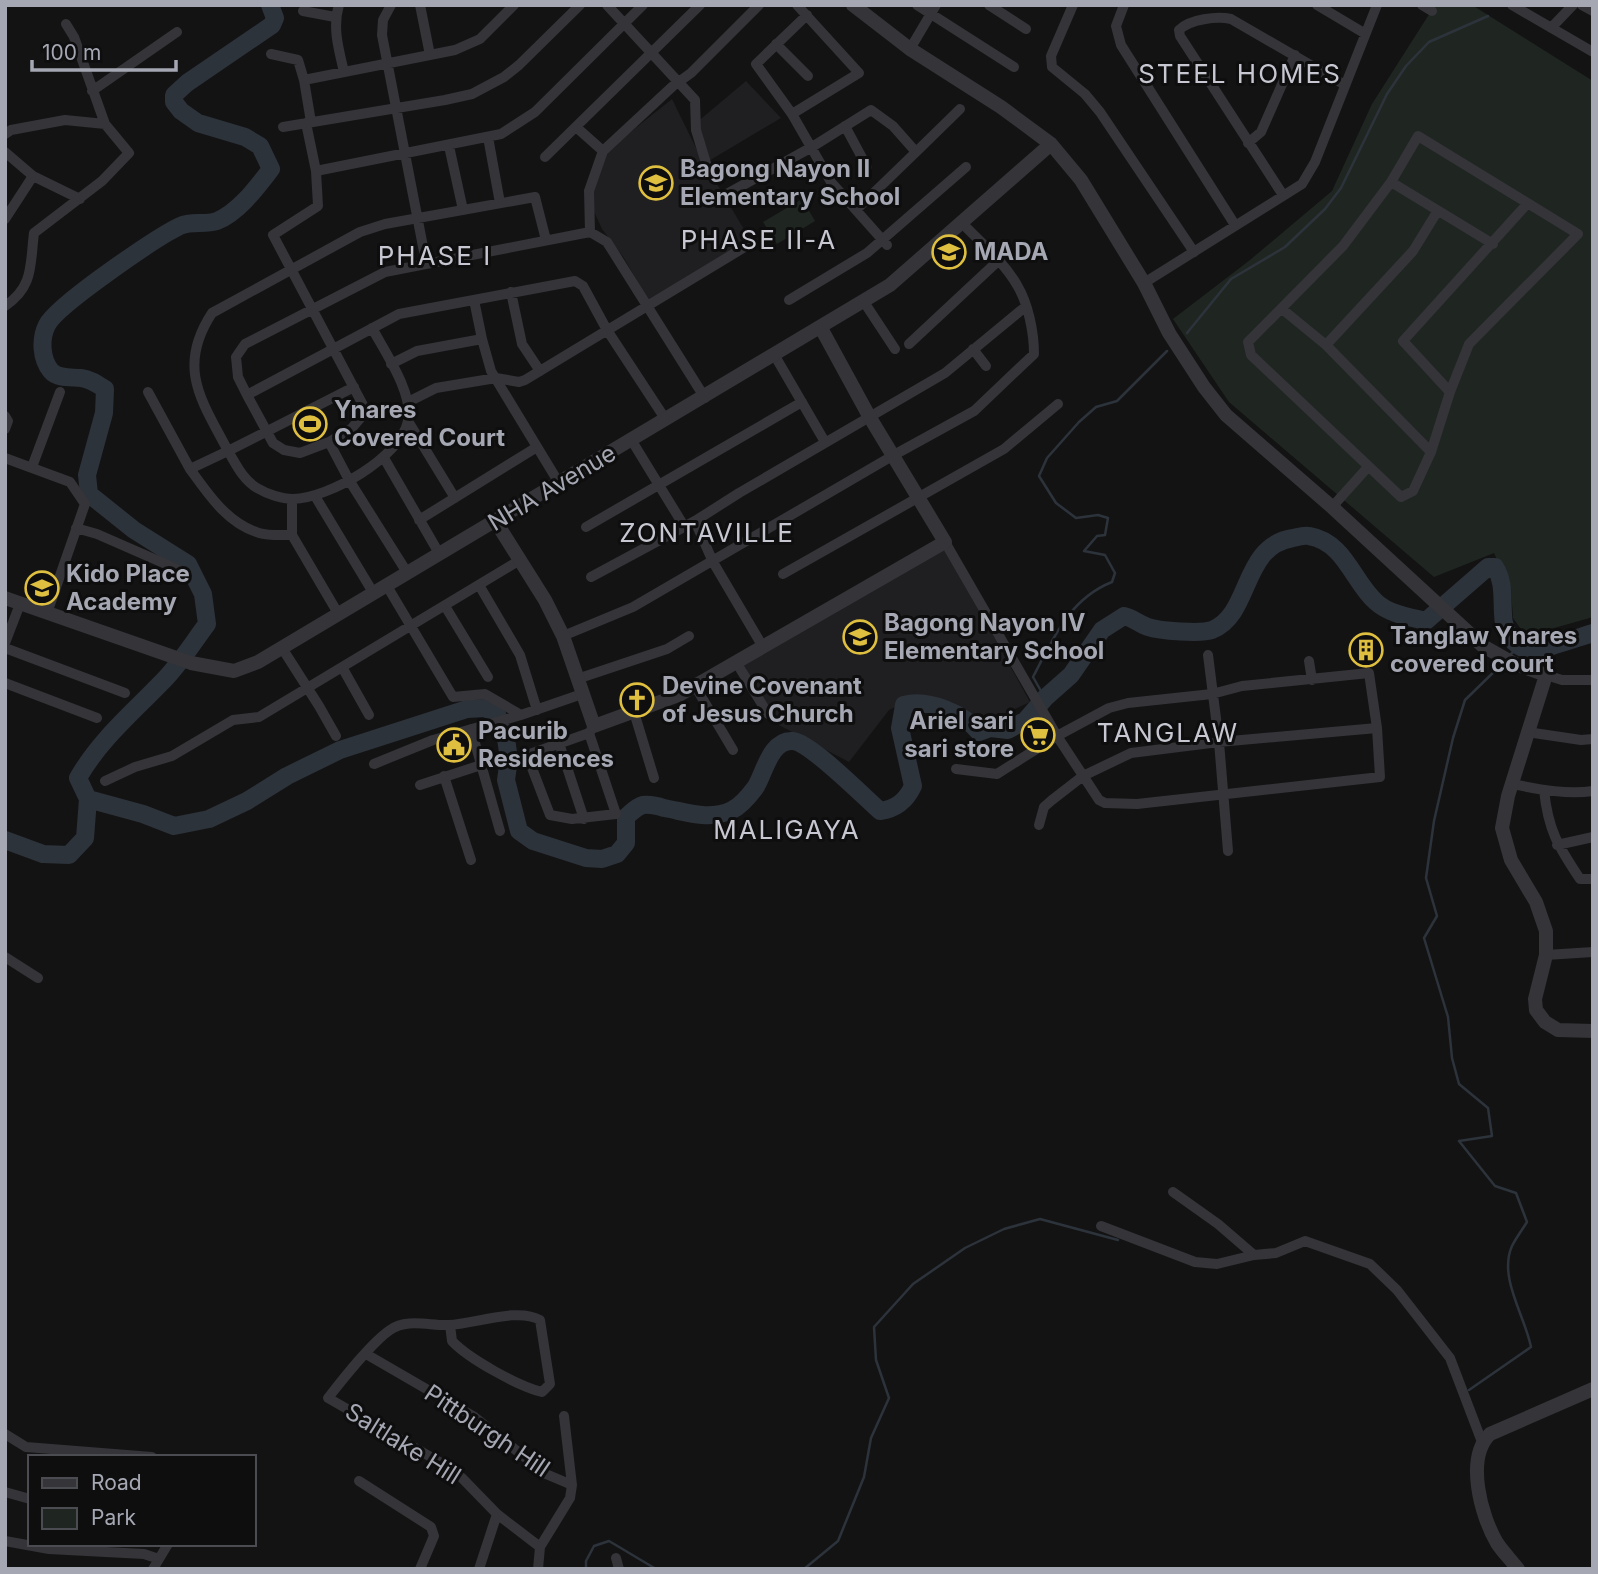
<svg xmlns="http://www.w3.org/2000/svg" width="1598" height="1574" font-family="Inter,sans-serif">
<style>
.built{fill:#1f1f21}
.green{fill:#1f2621}
.lines{fill:none;stroke-linecap:round;stroke-linejoin:round}
.stream{stroke:#2d333b;stroke-width:2.5}
.river{stroke:#2d333b;stroke-width:18}
.minor{stroke:#343439;stroke-width:10}
.tertiary{stroke:#343439;stroke-width:14}
.labels{text-anchor:middle;stroke-width:6;stroke-linejoin:round;paint-order:stroke}
.poi-label{font-size:24px;font-weight:bold;fill:#a5a8b3;stroke:#0e0e0f;text-anchor:start}
.street-label{font-size:24px;fill:#a5a8b3;stroke:#0e0e0f}
.neighbourhood-label{font-size:26px;letter-spacing:2px;fill:#c6c7d0;stroke:#0e0e0f}
</style>
<rect width="100%" height="100%" fill="#131314"/>
<path class="built" d="M746,81L781,118L707,162L696,123Z
M672,99L699,154L751,241L649,302L624,258L602,229L590,203L603,154Z
M944,547L1030,702L1006,713L984,719L914,698L889,710L849,762L775,723L741,666Z"/>
<path class="green" d="M1435,5H1472L1593,81V617L1526,636L1513,618L1511,589L1494,553L1434,577L1229,402L1173,319L1250,260L1332,191L1372,104Z
M802,199L815,221L777,244L763,222Z"/>
<g class="lines">
<path class="stream" d="M1187,333L1231,279L1285,247L1325,209L1341,188L1387,94L1406,66L1429,42L1488,16
M1511,654L1519,646
M1045,698L1033,677C1053,639 1069,599 1112,582L1115,573L1105,555L1084,551L1097,536L1105,535L1108,518L1098,515L1076,518L1056,503L1039,476L1047,458L1079,422L1096,407L1117,401L1167,351
M1469,1390L1531,1347C1525,1316 1498,1277 1512,1246C1516,1238 1522,1230 1527,1222L1516,1193L1495,1186L1459,1141L1492,1136L1488,1108L1459,1084L1452,1058L1448,1017L1424,938L1437,916L1426,878L1434,821L1453,738L1465,700L1502,664
M586,1569V1561L594,1546L609,1541L656,1569
M804,1569L838,1541L864,1477L871,1438L889,1398L876,1360L874,1327L913,1284L965,1248L1004,1229L1040,1219L1118,1240"/>
<path class="river" d="M505,732L509,759L506,780L519,831L533,841L586,858L602,859L617,854L626,843V817C632,812 636,807 643,805C650,804 658,806 664,808C687,812 709,821 732,810C741,806 749,796 755,788C764,775 770,739 793,741C811,743 864,797 880,811C896,809 906,801 913,786L900,728L904,705C928,698 964,714 979,732L990,728L1008,730L1026,720L1045,698L1071,675L1102,630L1124,616C1133,618 1139,624 1148,627C1160,631 1201,634 1212,630C1252,614 1241,546 1293,538C1298,537 1304,535 1309,536C1345,542 1353,582 1376,602C1389,614 1409,617 1426,621L1488,567H1495C1504,581 1502,597 1503,614C1503,629 1513,648 1530,650C1542,651 1579,637 1593,633
M88,799L143,814L174,826L209,819L247,801L287,776L340,750L467,709L485,708L497,714
M5,840L43,854L69,855L85,838L88,799L78,778C99,741 131,714 160,684C178,667 192,644 207,624L203,594L188,564L134,530L89,494L87,475L104,413L105,389C97,384 90,379 81,378C71,377 58,379 51,371C41,359 40,339 47,325C57,305 157,237 180,226C191,221 205,225 217,221C239,212 257,187 271,169L260,146L245,137L198,123L181,111L174,102V95L187,83L272,25L275,18L270,5"/>
<path class="minor" d="M339,5C332,28 339,50 344,72
M391,5L383,20L382,35L426,262
M420,5L430,55
M607,5L695,100L696,130L706,163
M917,5L1014,67
M989,5L1026,29
M1073,5L1051,56L1052,67L1085,94L1100,112L1194,252
M1124,5L1116,26L1121,45L1235,225
M1317,5L1364,33
M1422,5L1432,11
M1512,5L1593,52
M1582,5L1593,11
M303,11L335,17
M807,15L756,64L792,114L831,182L887,245
M66,24L74,37L105,124
M1551,28L1573,5
M776,44L808,76
M910,49L936,5
M271,54L298,60L304,80L311,122
M304,80L455,50L480,39L514,5
M92,91L177,32
M792,114L859,73L797,5
M306,123L316,171L318,206L273,235L363,405L362,416L352,428L329,442L300,453L284,450L273,443L247,395L238,377L236,357L245,344L385,272L590,232L607,242L705,398
M845,126L867,167
M283,127L445,100L472,94L504,77L519,65L580,5
M576,127L603,151
M5,134L11,130L65,120L105,124L129,153L102,181L34,233C30,264 34,287 5,306
M1418,136L1578,234L1469,344L1450,392L1431,452L1413,491L1401,497L1251,355L1248,342L1343,246L1391,182Z
M488,137L500,203
M1248,143L1261,132L1295,55
M449,146L463,210
M5,152L33,176L80,199
M916,152L960,109
M545,157L700,5
M316,171L501,134L535,112L643,5
M1391,182L1493,244
M725,195L812,147L871,110L893,126L916,152L856,210
M1283,195L1180,36L1179,30C1190,19 1217,16 1231,19L1345,85
M5,219L33,176
M590,232L589,191L603,151L673,86L691,73L759,5
M1144,283L1302,184L1315,162L1377,5
M511,292L522,344L540,371
M474,300L482,339L491,371L559,483
M789,300L867,253L966,167
M864,302L895,349
M1282,309L1326,345L1431,452
M909,344L998,261
M1326,345L1413,251L1437,212
M973,349L986,366
M775,356L825,442
M391,364L417,351L482,339
M354,387L228,451C236,464 243,480 257,488C267,494 282,499 293,499C329,498 400,458 408,421C414,394 385,352 372,328
M148,392L190,469
M1450,392L1403,341L1527,204
M247,395L399,314L575,281L583,286L607,330L666,420
M408,402L436,388L496,378L519,382L525,380L753,242
M5,416L8,421L5,429
M408,421L455,498
M632,441L684,526
M329,442L349,480L408,574
M5,458L70,482L85,504L47,613
M384,458L440,555
M32,467L60,392
M315,496L374,594
M292,499V535L339,615
M1332,507L1368,467
M419,520L537,447
M695,521L713,562L763,647
M586,527L802,402
M76,528L97,534L177,569
M292,535C282,535 269,536 259,533C227,523 208,494 190,469L228,451C202,401 176,368 212,313L360,232L385,224L535,197L546,240
M945,542L1057,736L1099,800L1105,803L1137,804L1380,777L1377,728L1369,673L1242,686L1212,694L1128,703L1109,708L1057,736L997,774L956,769
M783,574L1004,449L1058,404
M591,577L695,521L739,493L945,373L1025,307
M479,585L520,655L537,710
M387,586L453,697L485,694L521,715
M445,606L488,677
M563,636L633,607L894,455L974,411L1034,354C1034,332 1028,303 1017,285C1004,262 980,242 962,223
M5,643L20,604
M5,648L125,693
M282,648L319,706L336,736
M1208,655L1219,742L1228,851
M1309,661L1312,680
M736,662L768,714
M342,667L369,715
M1546,675L1562,680H1593
M577,679L667,649L689,636
M5,683L97,718
M695,686L733,750
M634,712L654,778
M471,729L500,831
M1527,732L1581,740L1593,739
M589,733L616,814L572,819L550,815L527,755L589,733L594,726
M559,743L584,819
M374,764L433,740L521,715L582,694
M444,776L471,860
M105,781L135,767L172,756L233,720L259,717L520,560
M1512,784C1538,789 1566,795 1593,791
M420,785L481,765
M1544,790C1548,830 1558,846 1580,879H1593
M1039,825L1044,807L1052,800L1083,776L1131,753L1219,742L1377,728
M1557,845L1593,837
M1546,955L1593,952
M5,957L38,978
M1173,1192L1218,1224L1254,1255
M1101,1226L1195,1262L1217,1264L1254,1255L1276,1253L1305,1241L1370,1264L1397,1290L1450,1358L1482,1442
M450,1325L452,1341C469,1359 518,1386 542,1392L550,1384L540,1320C518,1307 474,1324 449,1325C430,1326 407,1318 390,1330C371,1343 343,1379 328,1398L443,1464L462,1478L497,1514L540,1547
M366,1354L473,1416L546,1474L572,1485
M5,1434L26,1447L152,1457
M359,1481L431,1527L434,1536L420,1569
M5,1492L30,1499
M5,1541L49,1549L144,1554L159,1559
M616,1558L619,1569
M153,1569L168,1544
M479,1569L497,1514
M538,1569L540,1547L570,1498L572,1485L564,1416"/>
<path class="tertiary" d="M853,5L910,49L1001,107L1051,144L1081,180L1144,283L1169,333L1204,387L1226,415L1332,507L1483,646L1513,663L1546,675L1508,796L1502,828L1511,860L1536,902L1546,931V955L1535,999L1536,1010L1545,1022L1558,1030L1593,1031
M496,522L545,600L563,636L594,726L679,695L945,542L869,416L821,328
M5,598L191,663L234,671L258,662L890,285L1051,144
M1518,1569C1511,1560 1503,1552 1497,1543C1481,1516 1465,1458 1490,1434L1593,1389"/>
</g>
<defs>
<symbol id="school-ring" viewBox="-11 -11 22 22"><circle r="9.5" fill="#0e0e0f" stroke="#dfbf3f" stroke-width="1.5"/><path d="M0-5L7-2L0 1L-7-2ZM-4 1L0 2.5L4 1V4Q0 6-4 4Z" fill="#dfbf3f"/></symbol>
<symbol id="stadium-ring" viewBox="-11 -11 22 22"><circle r="9.5" fill="#0e0e0f" stroke="#dfbf3f" stroke-width="1.5"/><path d="M0-5a6.5 5 0 1 0 0 10a6.5 5 0 1 0 0-10ZM-3.5-1.8h7v3.6h-7Z" fill="#dfbf3f"/></symbol>
<symbol id="building-ring" viewBox="-11 -11 22 22"><circle r="9.5" fill="#0e0e0f" stroke="#dfbf3f" stroke-width="1.5"/><path d="M-4-6H4V6H1V3H-1V6H-4ZM-2.5-4.3h1.7v1.8h-1.7ZM.8-4.3h1.7v1.8H.8ZM-2.5-1h1.7V.8h-1.7ZM.8-1h1.7V.8H.8Z" fill="#dfbf3f"/></symbol>
<symbol id="church-ring" viewBox="-11 -11 22 22"><circle r="9.5" fill="#0e0e0f" stroke="#dfbf3f" stroke-width="1.5"/><path d="M-1.2-6h2.4v3.5h3.3v2.4h-3.3V6h-2.4V-.1h-3.3v-2.4h3.3Z" fill="#dfbf3f"/></symbol>
<symbol id="supermarket-ring" viewBox="-11 -11 22 22"><circle r="9.5" fill="#0e0e0f" stroke="#dfbf3f" stroke-width="1.5"/><path d="M-6-5.5h2.5l.6 2H6L4.5 2H-2.5L-4.4-4H-6ZM-1.5 3.2a1.3 1.3 0 1 0 .1 0ZM3 3.2a1.3 1.3 0 1 0 .1 0Z" fill="#dfbf3f"/></symbol>
<symbol id="civic-ring" viewBox="-11 -11 22 22"><circle r="9.5" fill="#0e0e0f" stroke="#dfbf3f" stroke-width="1.5"/><path d="M-.6-6.5H3V-4.5H.6V-3L4-1V1h2V6H-6V1h2V-1L-.6-3ZM-1.2 2.5V6h2.4V2.5Z" fill="#dfbf3f"/></symbol>
</defs>
<g fill-rule="evenodd">
<use href="#school-ring" x="637" y="164" width="38" height="38"/>
<use href="#school-ring" x="930" y="233" width="38" height="38"/>
<use href="#stadium-ring" x="291" y="405" width="38" height="38"/>
<use href="#school-ring" x="23" y="569" width="38" height="38"/>
<use href="#school-ring" x="841" y="618" width="38" height="38"/>
<use href="#building-ring" x="1347" y="631" width="38" height="38"/>
<use href="#church-ring" x="618" y="681" width="38" height="38"/>
<use href="#supermarket-ring" x="1019" y="716" width="38" height="38"/>
<use href="#civic-ring" x="435" y="726" width="38" height="38"/>
</g>
<g class="labels">
<g class="poi-label">
<text x="680" y="177">Bagong Nayon II<tspan x="680" dy="28">Elementary School</tspan></text>
<text x="974" y="260">MADA</text>
<text x="334" y="418">Ynares<tspan x="334" dy="28">Covered Court</tspan></text>
<text x="66" y="582">Kido Place<tspan x="66" dy="28">Academy</tspan></text>
<text x="884" y="631">Bagong Nayon IV<tspan x="884" dy="28">Elementary School</tspan></text>
<text x="1390" y="644">Tanglaw Ynares<tspan x="1390" dy="28">covered court</tspan></text>
<text x="662" y="694">Devine Covenant<tspan x="662" dy="28">of Jesus Church</tspan></text>
<text x="1014" y="729" text-anchor="end">Ariel sari<tspan x="1014" dy="28">sari store</tspan></text>
<text x="478" y="739">Pacurib<tspan x="478" dy="28">Residences</tspan></text>
</g>
<g class="street-label">
<text transform="translate(552 488) rotate(-31)" y="8">NHA Avenue</text>
<text transform="translate(487 1431) rotate(34)" y="8">Pittburgh Hill</text>
<text transform="translate(403 1444) rotate(32)" y="8">Saltlake Hill</text>
</g>
<g class="neighbourhood-label">
<text x="1240" y="83">STEEL HOMES</text>
<text x="759" y="249">PHASE II-A</text>
<text x="435" y="265">PHASE I</text>
<text x="707" y="542">ZONTAVILLE</text>
<text x="1168" y="742">TANGLAW</text>
<text x="787" y="839">MALIGAYA</text>
</g>
</g>
<rect width="1598" height="1574" fill="none" stroke="#a5a8b3" stroke-width="14"/>
<rect x="28" y="1455" width="228" height="91" fill="#0e0e0f" stroke="#4a4c51" stroke-width="2"/>
<rect x="42" y="1478" width="35" height="10" fill="#343439" stroke="#4a4c51" stroke-width="2"/>
<text x="91" y="1490" font-size="21" fill="#a5a8b3">Road</text>
<rect x="42" y="1508" width="35" height="21" fill="#1f2621" stroke="#4a4c51" stroke-width="2"/>
<text x="91" y="1525" font-size="21" fill="#a5a8b3">Park</text>
<path d="M32 60v10h144v-10" fill="none" stroke="#a5a8b3" stroke-width="3.5"/>
<text x="42" y="60" font-size="21" fill="#a5a8b3" stroke="#0e0e0f" stroke-width="5" paint-order="stroke">100 m</text>
</svg>
